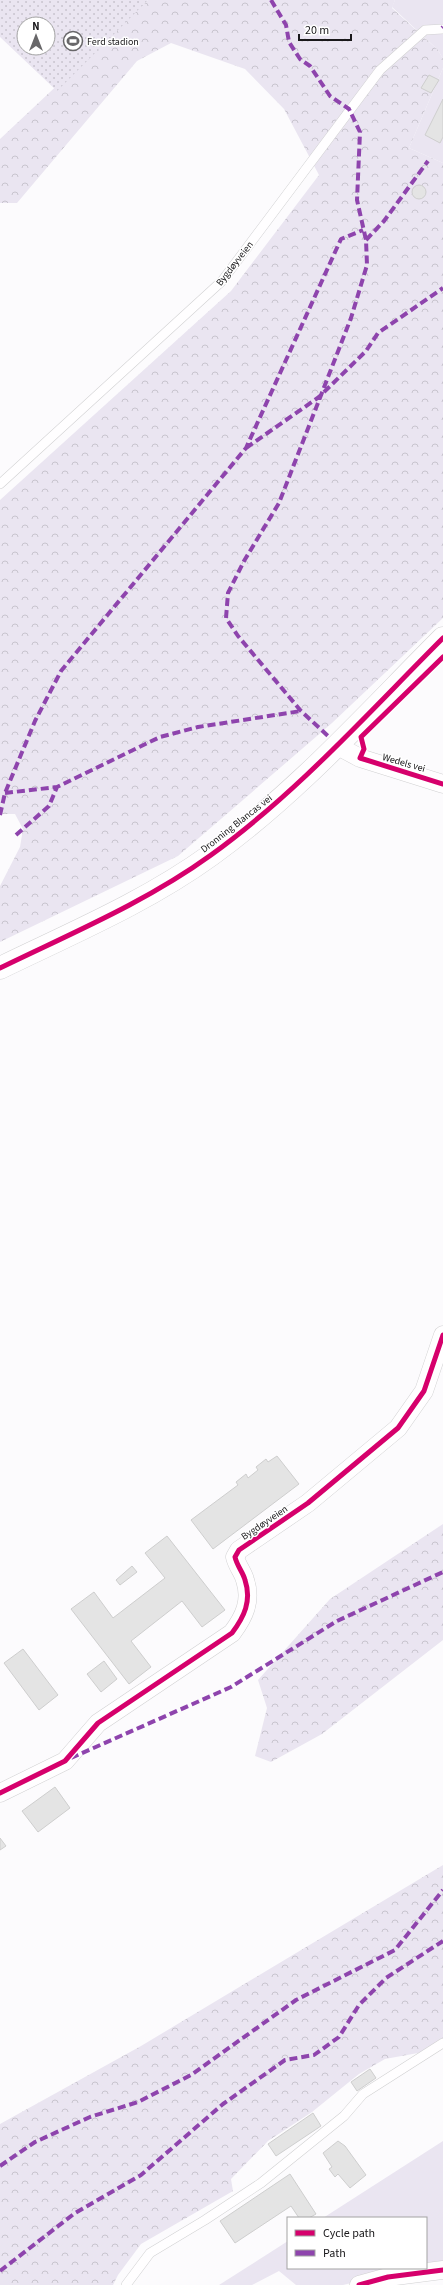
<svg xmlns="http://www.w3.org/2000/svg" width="443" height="2285" font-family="'Source Sans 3',sans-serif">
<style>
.green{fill:#eae5f1}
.forest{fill:url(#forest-crowns)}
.park{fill:url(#park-dots);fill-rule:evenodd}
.building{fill:#e4e4e4;stroke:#cecece}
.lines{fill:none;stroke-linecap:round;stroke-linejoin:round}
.lane-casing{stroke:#d1d1d2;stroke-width:10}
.street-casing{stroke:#d1d1d2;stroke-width:19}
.secondary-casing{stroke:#d1d1d2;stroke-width:23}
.lane{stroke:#fffeff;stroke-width:9}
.street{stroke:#fffeff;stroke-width:18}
.secondary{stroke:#fffeff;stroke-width:22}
.quiet{stroke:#8e44ad;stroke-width:4;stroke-dasharray:8 4;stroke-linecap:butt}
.cycleway-casing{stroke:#fff;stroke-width:8}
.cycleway{stroke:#d6006c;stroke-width:5}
.labels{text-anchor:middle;stroke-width:3;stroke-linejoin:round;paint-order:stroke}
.poi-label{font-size:10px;fill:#19181a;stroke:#fff;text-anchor:start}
.street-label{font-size:10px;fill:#19181a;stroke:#fff}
</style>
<defs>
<pattern id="forest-crowns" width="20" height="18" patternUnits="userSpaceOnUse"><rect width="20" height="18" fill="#eae5f1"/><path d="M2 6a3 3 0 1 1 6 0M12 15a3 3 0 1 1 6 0" fill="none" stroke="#c8c4ce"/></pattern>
<pattern id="park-dots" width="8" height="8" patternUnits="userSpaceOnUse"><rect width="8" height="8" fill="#eae5f1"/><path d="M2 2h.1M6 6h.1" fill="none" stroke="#c8c4ce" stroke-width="1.8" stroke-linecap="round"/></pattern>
</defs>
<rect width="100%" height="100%" fill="#fcfbfd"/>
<path class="green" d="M395,0H443V59L438,50L392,7Z
M443,68V163L409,148Z
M443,2141V2261L426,2265V2218H323Z
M288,2241V2268H413L343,2285H296L279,2271L252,2285H219Z"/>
<path class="forest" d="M148,0H395L392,8L438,50L443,59V68L409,148L443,163V618L332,723L178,856L0,942V886L20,847L23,829L15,814H0V500L231,291L319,175L284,109L245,69L171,43L137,61L17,203H0V139Z
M443,1524V1640L322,1734L271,1762L255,1756L267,1708L258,1680L330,1599Z
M443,1865V2044L418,2053L385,2059L359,2074L312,2112L268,2141L231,2179L233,2191L141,2244L118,2275L113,2285H0V2124L141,2046Z"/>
<path class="park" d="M0,0H148L57,91L0,37ZM24,24H48V48H24Z"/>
<path class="building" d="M429,75L439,80L431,93L421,88Z
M443,99V137L440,143L425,135Z
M412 192a7 7 0 1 1 14 0a7 7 0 1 1-14 0Z
M277,1456L299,1484L213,1549L191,1520L238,1485L236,1482L246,1474L248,1478L258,1470L256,1467L266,1459L268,1462Z
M167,1536L225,1610L202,1627L182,1601L131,1641L151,1667L129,1684L71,1609L94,1592L113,1618L165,1578L145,1553Z
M132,1566L137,1572L120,1585L116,1580Z
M23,1649L58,1695L39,1710L4,1663Z
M104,1661L117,1679L101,1692L87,1674Z
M55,1787L70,1808L38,1832L22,1811Z
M0,1838L6,1846L0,1850Z
M370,2069L376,2078L357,2091L351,2082Z
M313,2113L321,2126L276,2156L268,2144Z
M338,2141L345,2146L366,2175L350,2188L338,2174L335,2177L329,2169L332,2167L323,2153Z
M290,2174L316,2214L309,2218H299L291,2206L235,2243L220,2221Z"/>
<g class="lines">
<defs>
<path id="lane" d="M0,484L222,281L380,70L425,30L443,29
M126,2285L150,2253L205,2220L261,2183L344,2116L363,2094L443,2043"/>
<path id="street" d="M336,745L360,758L443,784
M0,1793L65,1761L98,1723L232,1633C244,1617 252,1601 245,1580C243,1572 237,1566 235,1557L239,1550L308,1503L398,1428L424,1391L443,1335
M359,2285L388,2277L443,2270"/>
<path id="secondary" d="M0,968C72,933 146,902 211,855C297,793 368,713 443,638"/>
</defs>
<use href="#lane" class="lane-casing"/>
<use href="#street" class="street-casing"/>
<use href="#secondary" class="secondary-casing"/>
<use href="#lane" class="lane"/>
<use href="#street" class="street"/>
<use href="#secondary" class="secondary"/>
<path class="quiet" d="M271,0L286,25L289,42L300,59L310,66L330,96L349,109L360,132L357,200L366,240L367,265L351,318L279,503L244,561L228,593L226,618L238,636L301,711L328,736
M442,28L443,27
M366,240L384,221L428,161
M246,448L319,397L366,351L378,333L443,288
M5,793L57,787
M0,815L5,793L35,721L61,671L246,448L341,239L363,230
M16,835L49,806L57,787L160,737L198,727L301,711
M71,1758L231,1687L337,1621L443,1572
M0,2166L35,2142L90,2117L138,2102L191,2075L296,2000L395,1950L443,1890
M0,2271L75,2213L141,2175L223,2104L285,2060L314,2055L339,2037L359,2005L386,1978L443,1941"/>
<defs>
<path id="cycleway" d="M443,657L361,737L364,749L360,758L443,784
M0,968C72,933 146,902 211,855C297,793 368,713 443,638
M0,1793L65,1761L98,1723L232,1633C244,1617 252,1601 245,1580C243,1572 237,1566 235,1557L239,1550L308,1503L398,1428L424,1391L443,1335
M359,2285L388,2277L443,2270"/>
</defs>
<use href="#cycleway" class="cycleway-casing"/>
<use href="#cycleway" class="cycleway"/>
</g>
<defs>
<symbol id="stadium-ring" viewBox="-11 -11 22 22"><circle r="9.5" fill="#fff" stroke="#686769" stroke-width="1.5"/><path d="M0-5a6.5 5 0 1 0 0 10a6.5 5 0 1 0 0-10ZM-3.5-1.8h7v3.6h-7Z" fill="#686769"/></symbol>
</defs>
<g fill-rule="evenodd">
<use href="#stadium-ring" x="62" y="30" width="22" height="22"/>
</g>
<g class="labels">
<g class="poi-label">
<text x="87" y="45">Ferd stadion</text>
</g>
<g class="street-label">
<text transform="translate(234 263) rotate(-52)" y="4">Bygdøyveien</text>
<text transform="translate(404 762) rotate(16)" y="4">Wedels vei</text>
<text transform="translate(236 823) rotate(-38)" y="4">Dronning Blancas vei</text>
<text transform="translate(264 1522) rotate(-34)" y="4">Bygdøyveien</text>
</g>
</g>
<rect x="287" y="2217" width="140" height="52" fill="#ffffff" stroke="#a3a3a3"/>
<rect x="295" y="2230" width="20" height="6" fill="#d6006c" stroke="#a3a3a3"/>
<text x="323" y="2237" font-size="12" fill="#19181a">Cycle path</text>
<rect x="295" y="2250" width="20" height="6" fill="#8e44ad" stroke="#a3a3a3"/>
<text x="323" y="2257" font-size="12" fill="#19181a">Path</text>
<g transform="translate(36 36)"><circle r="19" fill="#ffffff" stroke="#a3a3a3"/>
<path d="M0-3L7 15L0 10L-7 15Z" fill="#686769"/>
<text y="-6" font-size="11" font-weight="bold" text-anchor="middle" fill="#19181a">N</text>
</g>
<path d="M299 34v6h52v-6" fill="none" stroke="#19181a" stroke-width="2"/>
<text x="305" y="34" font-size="12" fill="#19181a" stroke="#ffffff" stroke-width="3" paint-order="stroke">20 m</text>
</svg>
